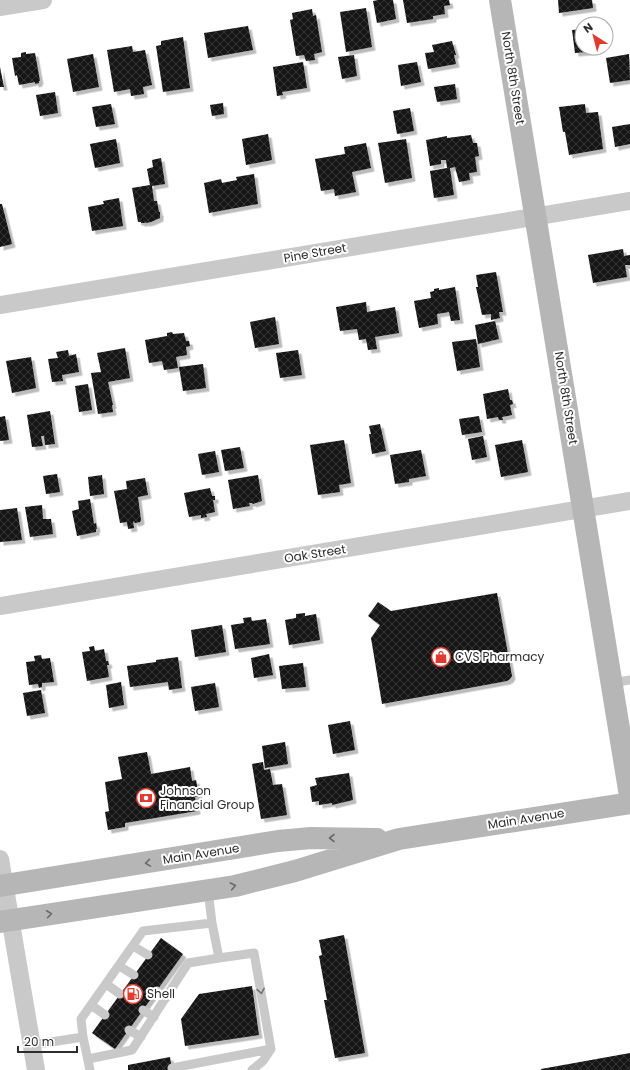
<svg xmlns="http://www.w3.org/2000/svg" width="630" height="1070" font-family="Poppins,sans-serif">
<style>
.building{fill:url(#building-cross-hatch);filter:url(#shadow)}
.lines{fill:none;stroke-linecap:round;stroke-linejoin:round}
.lane{stroke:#c9c9c9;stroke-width:9}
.street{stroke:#c9c9c9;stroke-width:18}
.secondary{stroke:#b6b6b6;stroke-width:22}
.oneway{stroke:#6a6a6a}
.oneway2{stroke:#737373}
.labels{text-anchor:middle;stroke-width:4;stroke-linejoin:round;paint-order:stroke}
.street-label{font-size:12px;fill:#2c2c2c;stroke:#fff}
.poi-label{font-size:12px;fill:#2c2c2c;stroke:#fff;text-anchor:start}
</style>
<defs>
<pattern id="building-cross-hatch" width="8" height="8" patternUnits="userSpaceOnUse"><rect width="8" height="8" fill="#131313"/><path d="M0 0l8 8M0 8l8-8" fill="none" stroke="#363636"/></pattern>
<filter id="shadow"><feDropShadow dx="3.5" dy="3.5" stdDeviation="0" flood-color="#0004"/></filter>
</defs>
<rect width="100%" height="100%" fill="#fff"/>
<path class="building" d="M378,0H393L396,19L377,23L373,1Z
M403,0H449L450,5L444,6L445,14L433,16V19L407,23Z
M558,0H592L593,8L559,13Z
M366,8L372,47L346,52L340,12Z
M312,9L313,16L316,15L322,52L314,54L315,60L306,61L304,55L296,56L290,20L293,19L292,13Z
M248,26L253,50L208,58L204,33Z
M582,29V48H597L598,51L575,53L572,30Z
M183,37L190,88L163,92L156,46L161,45V41Z
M452,41L456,55H454L456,64L428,69L425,53L434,52L432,45Z
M132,46L133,52L145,50L152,85L143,87L144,94L131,96L130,89L114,92L107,50Z
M26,52V54L35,53L40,81H39V83L35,84V82L19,85L17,75L15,76L12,58L21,57V53Z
M93,54L99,87L73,92L67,59Z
M629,54L630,80L610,83L606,58Z
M354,55L357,76L342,79L338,57Z
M303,62L307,88L282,92L283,95L277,96L273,67Z
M417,62L421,82L401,86L398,65Z
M0,67L4,87H0Z
M455,84L457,99L437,102L434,87Z
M55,92L58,113L40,116L36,95Z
M223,103L224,114L212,116L210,105Z
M111,104L115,124L96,127L92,107Z
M585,104L586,113L598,112L603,149L569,155L565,132H563L559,107Z
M410,108L414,131L397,134L393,111Z
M630,124V144L615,147L612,127Z
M268,134L272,160L246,165L242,139Z
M471,135L473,143H477L479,156L475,157L477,172L469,173L470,180L459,182L455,167L450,168L454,195L434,198L430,171L447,168L446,160H441V164L430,166L426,140L447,136V138Z
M116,139L120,163L95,168L90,144Z
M406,139L412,178L385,183L378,143Z
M366,143L371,168L352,172L356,192L335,196L334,189L321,191L315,159L345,154L344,147Z
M161,158L165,184L152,186L154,201H157L159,212H160V218L151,222L146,223L144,221L145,223H141V222H138L132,188L150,185L147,169L153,167L152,160Z
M254,174L258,204L209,213L204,183L221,179L222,183L237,180L236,177Z
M119,198L123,226L92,231L88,207L104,204L103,201Z
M0,204H2L12,244L0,247Z
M623,249L624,256L630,255V265H625L627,277L593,283L588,255Z
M496,272L503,312H499L500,318L491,320V314L482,315L476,287H478L476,275Z
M455,287L460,320L451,321L449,312L437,314L438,324L419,328L414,301L431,298L430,292L434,291V289L439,288V290Z
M366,302L367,312L395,307L399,333L375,337L377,349L368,350L366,339L359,340L357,329L340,331L336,307Z
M275,317L279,344L255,348L250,322Z
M495,321L499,339L478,344L475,325Z
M172,332L173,334L184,333L186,341H189L190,346L186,347L187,355L176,357L178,368L164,370L162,361L149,363L145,340L167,336V333Z
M476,339L480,367L457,371L452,342Z
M125,348L130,378L108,382L113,405H112L113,412L98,414L91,373L101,372L97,353Z
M68,350L69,356L76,354L79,372L62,375L63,381L52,382L48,359L58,358L56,352Z
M298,350L302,375L280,378L276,353Z
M31,357L36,388L12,393L6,361Z
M203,364L206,388L183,391L179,367Z
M88,384L92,410L79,412L75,386Z
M508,389L510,400H512L513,404L510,405L512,415L502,417L503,420H499L498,417L487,419L483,394Z
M50,411L55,444L45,445L44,436H41L43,446L32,447L27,415Z
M5,416L9,440L0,441V417Z
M479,416L482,432L462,435L459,419Z
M380,424L386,451L372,454L369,434H371L369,426Z
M483,436L487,457L472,460L468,439Z
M344,440L351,483L339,485L340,492L318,495L310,445Z
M522,440L528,472L501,477L495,445Z
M240,447L244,468L225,471L221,450Z
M421,450L426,476L409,479V482L395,484L390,455Z
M215,451L219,472L202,475L198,454Z
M57,474L60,492L46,494L43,476Z
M102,475L104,494L90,496L88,477Z
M258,475L262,501L253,504L252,503H249L250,506L233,509L228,480Z
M145,478L148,495L138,497L141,520L140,522L135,523L133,521L134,528L128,529L127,522L120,523L114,491L127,489L126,481Z
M210,488L212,496H215V500H213L215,512L206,514L207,517L201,518V515L189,517L184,493Z
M90,499L94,524L96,523L97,529H96V532L77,536L72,511L79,509L78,501Z
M42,505L43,519H51L53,534L30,537L25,507Z
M17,508L22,540L0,542V510Z
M497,593L512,676L510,679L507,681L382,704L371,638L380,625L368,616L378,602L391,611Z
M305,613V616L316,614L320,640L289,645L285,620L296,618V614Z
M251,617L252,621L266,619L270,644L235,649L231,625L244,623L243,618Z
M222,625L226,652L195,657L191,630Z
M94,646L95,651L104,649L106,661H108L109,665H107L109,677L87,681L82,652L90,651L89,647Z
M269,654L273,675L254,678L251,658Z
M41,655L42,659L50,658L54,682L42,683V687L39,688L38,684L29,685L26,662L35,661L34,656Z
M178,657L182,688L169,690L168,682L130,687L127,666L156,662V660Z
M303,663L306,687L282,689L279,666Z
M121,682L124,705L109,708L106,685Z
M215,683L219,707L195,711L191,687Z
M41,690L45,713L27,716L23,693Z
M350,721L355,750L333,754L328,725Z
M285,742L288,764L265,768L262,746Z
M147,752L151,774L190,767L192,781L196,780L199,796L195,797L197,811L125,823V827L108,830L105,812L109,811L105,782L122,779L118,757Z
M263,762L264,770L270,769L273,785L282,784L287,815L261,819L252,764Z
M349,773L353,800L332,805V803L319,805V801L312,802L310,787L317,785L315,778Z
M344,935L365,1053L335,1058L324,1000H327L319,956L322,955L319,940Z
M161,938L183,954L115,1049L92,1033Z
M252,986L259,1035L185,1046L181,1019L199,994Z
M630,1053V1070H541V1069Z
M170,1057L172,1070H128V1065Z"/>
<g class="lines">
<path class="lane" d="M612,683L630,680
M133,946L148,955
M119,966L134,975
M106,984L120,994
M157,991L166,998
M91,1005L105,1015
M143,1010L154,1017
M129,1030L141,1037
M83,1037L81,1019L143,931L212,923L208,890
M32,1045L83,1037L90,1070
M88,1059L132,1050L188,963L219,958L212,923
M172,1068L271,1049L254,953L219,958
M252,1070L263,1061L271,1049"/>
<path class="street" d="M0,7L43,0
M0,305L630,201
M0,606L630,501
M0,859L36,1070"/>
<path class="secondary" d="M500,0L630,796
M0,886L278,841L311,838L377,839
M0,922L235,886L295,871L399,839L630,803"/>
</g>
<defs><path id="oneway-chevron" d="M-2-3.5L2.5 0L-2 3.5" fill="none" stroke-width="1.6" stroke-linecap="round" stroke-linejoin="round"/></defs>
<g class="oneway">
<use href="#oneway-chevron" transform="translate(332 838) rotate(-180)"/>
<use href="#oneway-chevron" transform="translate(148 863) rotate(171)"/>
<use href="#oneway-chevron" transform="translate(233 886) rotate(-11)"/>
<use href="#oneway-chevron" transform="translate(49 914) rotate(-8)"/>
</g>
<use class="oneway2" href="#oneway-chevron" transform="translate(261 991) rotate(80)"/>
<defs>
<symbol id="shop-ring" viewBox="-11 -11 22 22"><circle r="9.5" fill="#fff" stroke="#e03a31" stroke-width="1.5"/><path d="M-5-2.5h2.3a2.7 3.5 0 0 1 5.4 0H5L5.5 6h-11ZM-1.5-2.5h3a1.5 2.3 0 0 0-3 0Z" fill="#e03a31"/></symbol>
<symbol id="bank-ring" viewBox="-11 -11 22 22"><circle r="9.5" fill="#fff" stroke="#e03a31" stroke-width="1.5"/><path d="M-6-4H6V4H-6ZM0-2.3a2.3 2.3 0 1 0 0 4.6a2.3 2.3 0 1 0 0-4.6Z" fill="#e03a31"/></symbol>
<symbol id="fuel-ring" viewBox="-11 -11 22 22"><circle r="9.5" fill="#fff" stroke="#e03a31" stroke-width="1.5"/><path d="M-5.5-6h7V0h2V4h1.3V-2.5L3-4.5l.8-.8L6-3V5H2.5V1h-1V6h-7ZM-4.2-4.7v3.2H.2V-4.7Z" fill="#e03a31"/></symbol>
</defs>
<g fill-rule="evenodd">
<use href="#shop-ring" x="430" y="646" width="22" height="22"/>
<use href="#bank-ring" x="135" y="787" width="22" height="22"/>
<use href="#fuel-ring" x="122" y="983" width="22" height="22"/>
</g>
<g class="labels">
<g class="street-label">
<text transform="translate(513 78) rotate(81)" y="4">North 8th Street</text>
<text transform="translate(315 253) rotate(-10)" y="4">Pine Street</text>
<text transform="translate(566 398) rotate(81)" y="4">North 8th Street</text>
<text transform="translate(315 554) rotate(-9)" y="4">Oak Street</text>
<text transform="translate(526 819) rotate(-9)" y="4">Main Avenue</text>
<text transform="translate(201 854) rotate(-9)" y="4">Main Avenue</text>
</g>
<g class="poi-label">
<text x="455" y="661">CVS Pharmacy</text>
<text x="160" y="795">Johnson<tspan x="160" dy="14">Financial Group</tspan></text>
<text x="147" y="998">Shell</text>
</g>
</g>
<g transform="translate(594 36) rotate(324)"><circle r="19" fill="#ffffff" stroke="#ababab"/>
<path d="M0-3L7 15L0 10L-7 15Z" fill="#e03a31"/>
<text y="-6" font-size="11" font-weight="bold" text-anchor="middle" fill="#2c2c2c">N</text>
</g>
<path d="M18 1046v6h59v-6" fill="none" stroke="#2c2c2c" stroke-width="2"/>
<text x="24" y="1046" font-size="12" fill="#2c2c2c" stroke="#ffffff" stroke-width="3" paint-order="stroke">20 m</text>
</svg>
